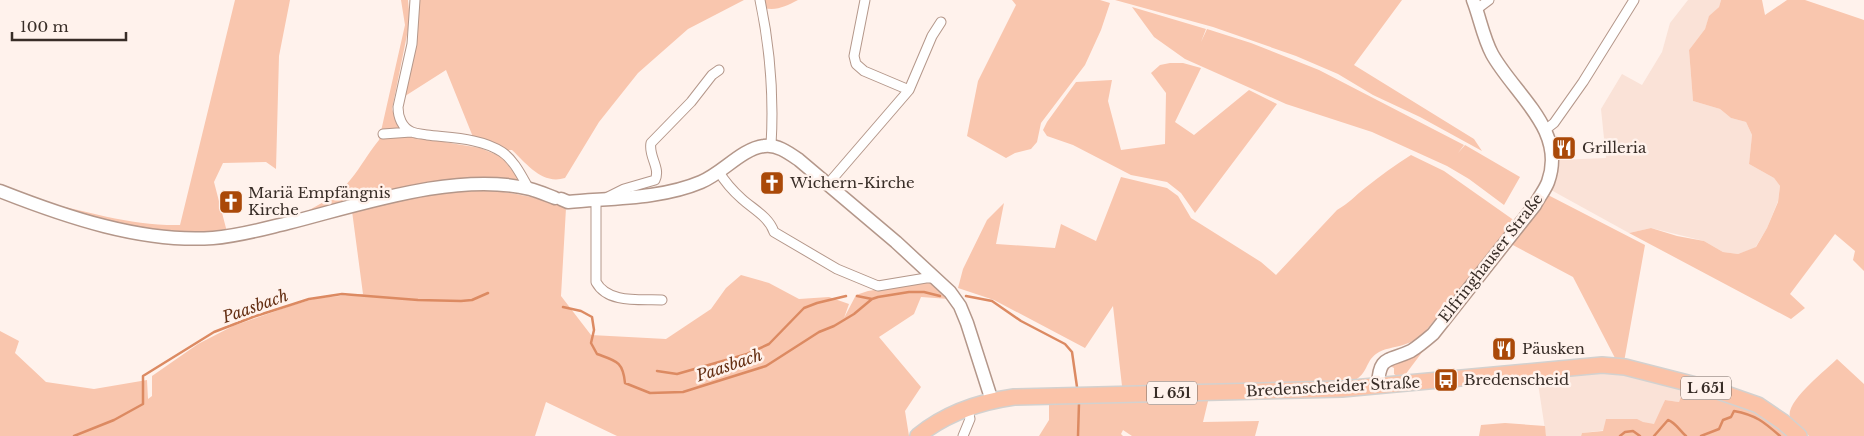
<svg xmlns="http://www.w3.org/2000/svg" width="1864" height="436" font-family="'Libre Baskerville',serif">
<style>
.built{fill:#fae2d7}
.green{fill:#f9c6ae}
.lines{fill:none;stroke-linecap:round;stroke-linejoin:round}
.stream{stroke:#dc8a62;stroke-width:2.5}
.street-casing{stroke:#b4978a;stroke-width:11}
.secondary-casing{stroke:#b4978a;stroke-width:15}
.primary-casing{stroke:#d3d1cf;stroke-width:18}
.street{stroke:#fff;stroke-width:9}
.secondary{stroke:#fff;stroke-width:12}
.primary{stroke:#fbc3a8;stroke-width:15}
.labels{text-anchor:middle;stroke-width:5;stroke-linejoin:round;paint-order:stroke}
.shield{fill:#fff2ec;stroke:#746862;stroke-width:1}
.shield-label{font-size:14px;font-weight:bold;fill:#382d27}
.poi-label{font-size:15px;fill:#382d27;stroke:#fff2ec;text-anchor:start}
.street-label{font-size:15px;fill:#382d27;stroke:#fff2ec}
.water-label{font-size:16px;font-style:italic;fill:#652f13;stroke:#fff2ec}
</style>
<rect width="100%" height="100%" fill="#fff2ec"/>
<path class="built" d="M1688,0H1721L1719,7L1709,17L1705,29L1689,50L1693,101L1720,109L1731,118L1746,122L1752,135L1749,164L1774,178L1780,186L1778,201L1767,228L1755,248L1738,254L1723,252L1704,241L1651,228L1629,233L1551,190L1557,160L1606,158L1601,109L1622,74L1642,85L1662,52L1670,23Z
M1589,373H1614L1638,376L1684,388L1679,402L1665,400L1655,424L1582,433L1581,436H1546L1537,377Z"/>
<path class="green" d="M235,0H290L279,56L276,169L266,162L223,163L214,182L227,232L163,234L101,220L39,201C85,211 132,226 180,225Z
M401,0H408L410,20L392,109L397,123L409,136L480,148L502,157L518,178L516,181L295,217C315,207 337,197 351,179C361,167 368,153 379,140L405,25Z
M416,0H744L688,29L638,73L599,122L565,178C542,185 527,164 512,150H507L473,137L446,70L402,98L418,21Z
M762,0H798C786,6 777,11 764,8Z
M1012,0H1100L1110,3L1101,30L1085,65L1041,123L1037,142L1031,149L1015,153L1006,158L967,136L978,81L1016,5Z
M1115,0H1402L1354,65L1474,139L1482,151L1420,117L1373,95L1338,74L1296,56L1213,27Z
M1721,0H1762L1765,15L1787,0H1805L1864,20V271L1853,260L1855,251L1835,234L1790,294L1805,308L1791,319L1629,233L1651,228L1677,236L1704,241L1723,252L1738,254L1756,247L1767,228L1778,202L1780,186L1774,178L1749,164L1752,135L1746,122L1731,118L1720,109L1693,101L1689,50L1705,29L1709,16L1719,7Z
M1132,7L1206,29L1201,42L1207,29L1251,43L1319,70L1464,145L1458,153L1465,145L1520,177L1504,205L1469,179L1447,166L1372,132L1286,104L1185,59L1154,37Z
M1170,63H1183L1201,68L1175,122L1194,135L1249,90L1277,104L1195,213L1181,193L1167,182L1131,175L1073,145L1047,136L1043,130L1047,122L1076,82L1112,80L1108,101L1121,150L1165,144L1166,93L1151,73L1160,65Z
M1411,155L1444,171L1515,221L1424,333C1417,338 1411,343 1403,345C1394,348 1384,348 1376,354C1365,362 1368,374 1353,381L1232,385L1122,386L1113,306L1085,348L994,300L958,288L963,269L987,220L1004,203L996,244L1055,248L1061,224L1096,241L1121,177L1167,188L1178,196L1191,218L1261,262L1276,275L1337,210C1348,204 1356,195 1365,188C1380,176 1395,165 1411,155Z
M473,189C509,192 532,195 566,208L561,296L591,335L666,339L711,309L726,288L741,275L769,283L799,299L829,297L849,304L844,318L856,295L868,291L933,281L949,299L921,297L914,314L879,337L921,387L905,411L909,436H617L546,402L535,436H0V331L19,341L15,353L46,382L94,389L147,380L148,399L152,396V376L198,344L233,326L290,306L317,298L363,294L352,211L416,197Z
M1548,195L1645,245L1624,362L1615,358L1573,277L1511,244L1528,224Z
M1426,347L1405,375L1397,376L1394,374V368L1392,367L1393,365Z
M1837,359L1864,384V436H1809C1804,431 1792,424 1790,417C1785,402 1827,369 1837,359Z
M1684,388L1730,401L1768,417L1793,436H1581L1582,433L1603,431L1606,419H1637L1643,422L1654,424L1665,400L1679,402Z
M1209,397L1203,422L1259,421L1255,436H1132L1123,430L1121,434L1123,436H1039L1049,420V402Z
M1505,423L1545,426L1546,436H1479L1481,425Z"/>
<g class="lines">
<path class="stream" d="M857,296L872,299
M966,296L992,301L1021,321L1065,344L1072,352L1077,387
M563,307L581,311L592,317L594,330L591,343L597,354C616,361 623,361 625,383L650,393L683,392L766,366L819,332L834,326L854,314L872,299L878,297L909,292H924L940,296
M657,371L677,374L747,354L769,344L804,308L817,303L846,296
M74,436L114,420L143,404V376L214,332L253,317L309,299L342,294L418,300L461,301L472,300L488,293
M1078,436L1079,403
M1620,436L1625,432L1633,431L1640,436
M1654,436L1668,420C1675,422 1680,431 1686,436
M1701,436L1719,429L1723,420L1731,417L1734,411C1756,415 1764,422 1780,436"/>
<defs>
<path id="street" d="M415,0L412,44L398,107C398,117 402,128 412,132C417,134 423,134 427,135C451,138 481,138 502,152C514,160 522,177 529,189
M760,0C770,48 774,97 771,145
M865,0L854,56L856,64L864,71L909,90
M1477,9L1489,0
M1545,130L1554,123L1583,82L1634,0
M383,134L411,132
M719,172C725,182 733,191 742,199C753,209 769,217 774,232L837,269L878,286L926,278H935
M828,184L909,90L932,36L941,22
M608,197L624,189L655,180C661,168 648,156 651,143L691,102L712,75L719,70
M596,199V282C608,304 640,299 662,300
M963,436L970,419L968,408"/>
<path id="secondary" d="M0,191C66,217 142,243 213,238C239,236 263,229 288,223C359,205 457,171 530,189C538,191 547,195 555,198
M561,199L568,202C612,198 661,199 701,182C723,173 741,149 764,146C777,144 789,153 799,160L896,242L950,292L960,306L967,323L992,401
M1378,386C1379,355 1388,362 1411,351C1419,346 1426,340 1433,334L1535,205C1539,197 1545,190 1548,182C1567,130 1514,94 1492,54C1483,37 1480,18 1473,0"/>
<path id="primary" d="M918,436C946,413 979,402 1014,397L1342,389L1602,365L1625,367L1715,390L1758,405L1783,422L1799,436"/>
</defs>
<use href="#street" class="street-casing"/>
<use href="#secondary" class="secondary-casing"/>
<use href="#primary" class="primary-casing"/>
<use href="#street" class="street"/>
<use href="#secondary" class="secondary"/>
<use href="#primary" class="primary"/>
</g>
<defs>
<symbol id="restaurant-square" viewBox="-11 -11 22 22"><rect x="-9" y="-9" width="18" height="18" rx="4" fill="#aa4908" stroke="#fff2ec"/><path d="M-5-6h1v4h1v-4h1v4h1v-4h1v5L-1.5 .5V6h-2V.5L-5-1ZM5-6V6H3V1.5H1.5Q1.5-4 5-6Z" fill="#fff"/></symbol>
<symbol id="church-square" viewBox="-11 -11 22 22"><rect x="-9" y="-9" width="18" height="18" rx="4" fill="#aa4908" stroke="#fff2ec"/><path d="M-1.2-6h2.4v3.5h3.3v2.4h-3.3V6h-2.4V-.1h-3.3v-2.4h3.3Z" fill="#fff"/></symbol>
<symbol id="bus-square" viewBox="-11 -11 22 22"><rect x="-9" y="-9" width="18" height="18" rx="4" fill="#aa4908" stroke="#fff2ec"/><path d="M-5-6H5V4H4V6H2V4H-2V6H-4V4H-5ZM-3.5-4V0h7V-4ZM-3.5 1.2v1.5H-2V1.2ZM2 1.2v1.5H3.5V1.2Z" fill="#fff"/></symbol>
</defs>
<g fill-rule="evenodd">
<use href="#restaurant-square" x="1550" y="134" width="28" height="28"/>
<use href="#church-square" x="758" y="169" width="28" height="28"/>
<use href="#church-square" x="217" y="188" width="28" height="28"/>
<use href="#restaurant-square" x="1490" y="335" width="28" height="28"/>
<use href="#bus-square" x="1432" y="366" width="28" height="28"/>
</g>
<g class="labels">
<g class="shield">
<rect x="1681" y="376.5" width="50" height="23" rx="4"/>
<rect x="1147" y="381.5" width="50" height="23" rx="4"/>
</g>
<g class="shield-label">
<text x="1706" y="393">L 651</text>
<text x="1172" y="398">L 651</text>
</g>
<g class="poi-label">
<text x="1582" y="153">Grilleria</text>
<text x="790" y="188">Wichern-Kirche</text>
<text x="248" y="198">Mariä Empfängnis<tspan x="248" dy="17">Kirche</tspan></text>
<text x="1522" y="354">Päusken</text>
<text x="1464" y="385">Bredenscheid</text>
</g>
<g class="street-label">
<text transform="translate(1491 258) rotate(-52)" y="5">Elfringhauser Straße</text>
<text transform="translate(1333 387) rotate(-3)" y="5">Bredenscheider Straße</text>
</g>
<g class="water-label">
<text transform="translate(255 306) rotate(-20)" y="6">Paasbach</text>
<text transform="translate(729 365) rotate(-19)" y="6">Paasbach</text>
</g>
</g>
<path d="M12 32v8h114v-8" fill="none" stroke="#382d27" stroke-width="2.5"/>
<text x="20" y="32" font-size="15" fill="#382d27" stroke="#fff2ec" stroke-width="4" paint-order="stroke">100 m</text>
</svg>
